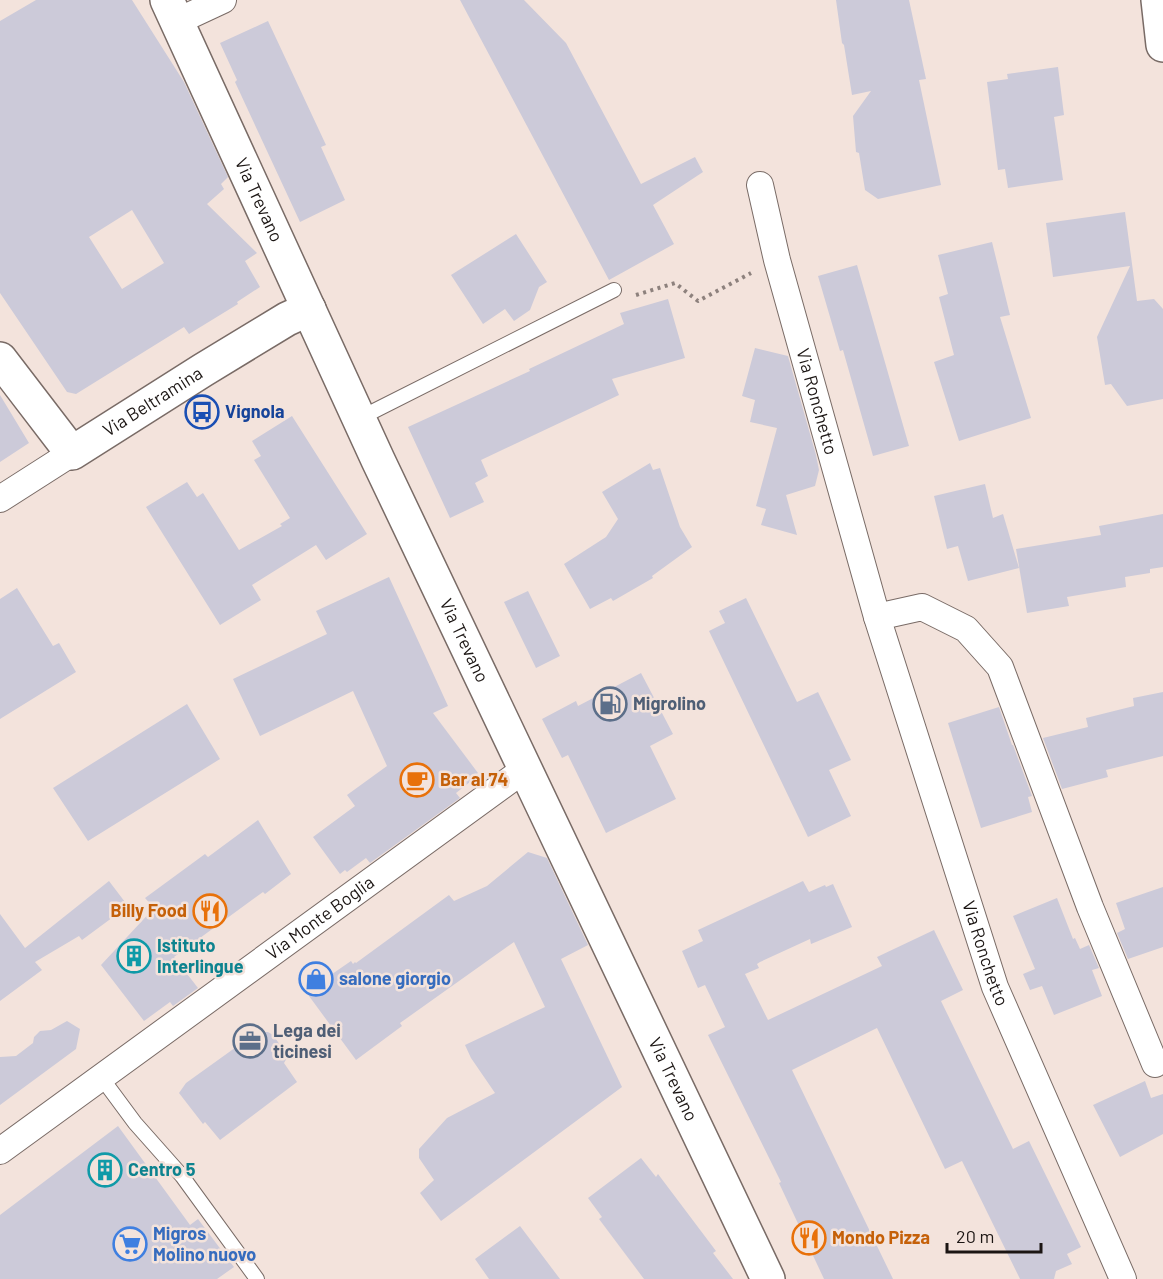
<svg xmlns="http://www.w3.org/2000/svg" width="1163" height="1279" font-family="Barlow,sans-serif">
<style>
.building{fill:#cccad9;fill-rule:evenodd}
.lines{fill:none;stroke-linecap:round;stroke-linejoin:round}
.lane-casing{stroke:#796b66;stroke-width:16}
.street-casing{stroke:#796b66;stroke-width:28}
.secondary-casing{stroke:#796b66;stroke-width:36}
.path{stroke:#8d817d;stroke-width:4;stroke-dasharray:3 4.5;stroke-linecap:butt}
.lane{stroke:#fff;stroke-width:14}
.street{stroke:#fff;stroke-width:26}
.secondary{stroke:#fff;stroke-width:33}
.labels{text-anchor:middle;stroke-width:5;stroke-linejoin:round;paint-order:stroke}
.street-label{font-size:18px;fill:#1b1513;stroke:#f3e3dc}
.transit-label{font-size:18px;font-weight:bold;fill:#164399;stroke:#f3e3dc;text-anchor:start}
.service-label{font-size:18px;font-weight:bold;fill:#4e5e75;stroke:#f3e3dc;text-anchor:start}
.food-label{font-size:18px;font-weight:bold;fill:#c56008;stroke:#f3e3dc;text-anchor:start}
.culture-label{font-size:18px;font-weight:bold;fill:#0d838f;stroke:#f3e3dc;text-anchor:start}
.shop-label{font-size:18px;font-weight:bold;fill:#366cbe;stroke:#f3e3dc;text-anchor:start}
</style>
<rect width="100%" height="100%" fill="#f3e3dc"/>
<path class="building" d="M36,0H132L184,82L228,177L221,184L224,189L207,204L257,253L245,261L260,287L237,302L238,304L189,334L184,327L76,394L67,392L0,293V21ZM132,210L164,263L122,289L89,237Z
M460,0H524L566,43L641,184L695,157L703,172L653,205L674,244L609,280Z
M836,0H909L926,79L919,80L941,185L878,199L865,190L859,153L856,152L853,116L871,91L852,95L844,45L842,43Z
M268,21L326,145L321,147L345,200L300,222L235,82L237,80L220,43Z
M1058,67L1064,115L1054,117L1063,180L1008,188L1005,169L998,170L987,82L1008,79L1007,74Z
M1125,212L1137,301L1154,299L1163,309V399L1127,406L1111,384L1105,385L1097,337L1130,266L1053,277L1046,223Z
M516,234L547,282L539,287L530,310L514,321L505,309L483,324L451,275Z
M992,242L1010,315L1000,317L1031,418L959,441L934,362L954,355L939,297L948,294L938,255Z
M857,265L909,446L873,456L843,350L840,351L818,276Z
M668,299L685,358L612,379L619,395L481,460L488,476L475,483L484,502L450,518L408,427L530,371L529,369L624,324L620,313Z
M755,348L788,356L816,455L819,470L815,486L786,495L797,535L761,525L766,509L756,506L777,428L750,422L755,400L742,396Z
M0,395L29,443L0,462Z
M292,416L367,534L326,560L316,545L252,585L261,600L220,625L146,507L187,482L197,497L203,493L239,550L282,526L280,524L290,518L254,460L261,456L252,441Z
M650,463L653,470L660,468L680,527L692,547L652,576L653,578L613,601L611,598L590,609L564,564L606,537L618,519L602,492Z
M985,484L993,518L1003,514L1019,568L968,581L958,546L947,549L934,496Z
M1163,514V567L1150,569V573L1125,577L1126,587L1067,597L1069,606L1027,613L1016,549L1101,535L1099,526Z
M389,577L448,706L433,713L478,773L474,776L475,778L456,793L460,798L370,863L366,858L347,872L345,870L340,874L313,837L355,806L347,795L387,766L353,691L260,736L233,679L327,634L316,611Z
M17,588L53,646L59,643L76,672L0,719V599Z
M528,591L560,656L536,668L504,602Z
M746,598L797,702L818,692L851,760L829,770L851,816L808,837L709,631L725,623L719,611Z
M641,673L673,734L650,746L676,799L606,833L568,755L562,758L542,719L576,701L578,706Z
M1163,692V756L1106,770L1108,777L1062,789L1043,738L1088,727L1086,718L1134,706L1133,698Z
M187,704L220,759L88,841L53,788Z
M999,707L1012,745H1013L1032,796L1028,797L1032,812L981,828L948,723Z
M258,820L291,874L265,894L263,892L174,957L198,988L173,1006L170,1002L144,1021L101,965L154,908L145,898L205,854L208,857Z
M528,852L547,858L588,945L561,959L622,1087L441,1221L420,1193L434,1180L419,1158V1149L447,1118L495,1093L471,1058L465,1045L545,1007L514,942L400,1023L402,1026L356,1060L309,996L312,994L309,990L351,961L353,964L355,962L356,963L449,895L454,901L487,886Z
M109,881L128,906L82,940L79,936L35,962L42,970L0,1001V914L25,948Z
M803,881L809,892L825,885L826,887L833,884L852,927L811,944L810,939L760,962L757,964L759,968L745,974L768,1020L882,966L877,957L934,930L963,990L941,1001L1013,1149L1029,1141L1081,1247L1067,1254L1072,1264L1056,1271L1054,1279H1020L962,1161L945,1169L877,1028L792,1070L893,1279H824L779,1183L781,1182L708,1035L725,1027L705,985L698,988L682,951L703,941L698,930Z
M1163,887V947L1128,959L1117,933L1125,929L1116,903Z
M1057,898L1073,939L1075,938L1080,949L1089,945L1099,968L1092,970L1102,996L1054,1015L1042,986L1030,990L1023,974L1035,969L1013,916Z
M67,1021L80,1029L76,1049L0,1105V1057L16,1056L33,1043L34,1037L40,1031L51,1030Z
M257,1032H268L273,1035L288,1056L284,1063L297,1082L220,1140L205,1122L203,1124L179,1093L186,1083Z
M1145,1081L1151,1098L1163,1094V1134L1120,1157L1093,1105Z
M118,1126L190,1225L198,1219L234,1267L217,1279H0V1215Z
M641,1158L656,1177L658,1174L716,1251L713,1253L733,1279H644L599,1219L602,1217L588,1198Z
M520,1226L560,1279H489L475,1259Z"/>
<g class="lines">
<defs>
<path id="lane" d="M360,418L614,290
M101,1077L135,1123L182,1176L257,1279"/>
<g id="street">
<path d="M178,21L223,0"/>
<path id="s1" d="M760,185L777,260L877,617L995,987L1123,1279"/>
<path d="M0,499L72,453"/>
<path d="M877,617L922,607L966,629L1000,667L1090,907L1155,1064"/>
<path id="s2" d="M0,1151L525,769"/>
</g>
<g id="secondary">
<path id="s3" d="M167,0L378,460L768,1279"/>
<path d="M1158,0L1163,45"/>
<path id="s4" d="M0,359L72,453L203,370L287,319L309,309"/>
</g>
</defs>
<use href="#lane" class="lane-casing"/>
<use href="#street" class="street-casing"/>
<use href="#secondary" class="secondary-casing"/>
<path class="path" d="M636,295L675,283L698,301L751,273"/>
<use href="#lane" class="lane"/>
<use href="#street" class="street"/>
<use href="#secondary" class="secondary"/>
</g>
<defs>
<symbol id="bus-ring" viewBox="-11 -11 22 22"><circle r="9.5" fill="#f3e3dc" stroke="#1a4fb4" stroke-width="1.5"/><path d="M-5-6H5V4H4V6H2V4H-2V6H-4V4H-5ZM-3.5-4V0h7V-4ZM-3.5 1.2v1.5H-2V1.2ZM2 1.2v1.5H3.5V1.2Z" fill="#1a4fb4"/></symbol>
<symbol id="fuel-ring" viewBox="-11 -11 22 22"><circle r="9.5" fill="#f3e3dc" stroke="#5c6f8a" stroke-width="1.5"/><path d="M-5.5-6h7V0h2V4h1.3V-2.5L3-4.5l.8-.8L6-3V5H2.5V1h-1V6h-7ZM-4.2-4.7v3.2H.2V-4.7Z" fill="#5c6f8a"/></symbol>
<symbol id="cafe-ring" viewBox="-11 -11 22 22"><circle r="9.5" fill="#f3e3dc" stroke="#e8710a" stroke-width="1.5"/><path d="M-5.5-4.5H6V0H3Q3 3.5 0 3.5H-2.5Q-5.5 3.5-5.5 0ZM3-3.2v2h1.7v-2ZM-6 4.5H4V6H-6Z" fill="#e8710a"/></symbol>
<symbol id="restaurant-ring" viewBox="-11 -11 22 22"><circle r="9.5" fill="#f3e3dc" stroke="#e8710a" stroke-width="1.5"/><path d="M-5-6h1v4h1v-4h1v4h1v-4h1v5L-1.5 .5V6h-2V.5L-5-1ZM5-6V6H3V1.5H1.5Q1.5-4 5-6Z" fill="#e8710a"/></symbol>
<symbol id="building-ring" viewBox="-11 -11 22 22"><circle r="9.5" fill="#f3e3dc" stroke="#0f9aa8" stroke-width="1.5"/><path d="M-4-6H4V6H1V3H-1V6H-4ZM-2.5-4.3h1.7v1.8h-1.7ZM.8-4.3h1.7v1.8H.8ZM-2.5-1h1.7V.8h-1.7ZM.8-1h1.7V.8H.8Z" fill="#0f9aa8"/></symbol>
<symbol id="shop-ring" viewBox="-11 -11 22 22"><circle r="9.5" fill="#f3e3dc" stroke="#3f7fe0" stroke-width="1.5"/><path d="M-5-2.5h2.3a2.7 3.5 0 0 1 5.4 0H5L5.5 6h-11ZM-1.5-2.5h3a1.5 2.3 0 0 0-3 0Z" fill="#3f7fe0"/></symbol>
<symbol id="office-ring" viewBox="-11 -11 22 22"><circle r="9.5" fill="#f3e3dc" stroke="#5c6f8a" stroke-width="1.5"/><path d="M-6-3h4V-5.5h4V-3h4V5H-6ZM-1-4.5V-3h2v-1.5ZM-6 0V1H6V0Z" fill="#5c6f8a"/></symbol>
<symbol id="supermarket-ring" viewBox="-11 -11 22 22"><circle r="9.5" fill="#f3e3dc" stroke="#3f7fe0" stroke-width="1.5"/><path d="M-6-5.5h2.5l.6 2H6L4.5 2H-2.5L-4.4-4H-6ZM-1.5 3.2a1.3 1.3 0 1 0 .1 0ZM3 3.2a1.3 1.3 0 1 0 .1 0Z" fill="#3f7fe0"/></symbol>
</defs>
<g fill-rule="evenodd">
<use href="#bus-ring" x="183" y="393" width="38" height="38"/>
<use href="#fuel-ring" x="591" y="685" width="38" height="38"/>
<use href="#cafe-ring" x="398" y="761" width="38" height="38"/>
<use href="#restaurant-ring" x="191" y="892" width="38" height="38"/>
<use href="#building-ring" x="115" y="937" width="38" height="38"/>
<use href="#shop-ring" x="297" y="960" width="38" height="38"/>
<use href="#office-ring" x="231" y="1022" width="38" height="38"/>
<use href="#building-ring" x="86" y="1151" width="38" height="38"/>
<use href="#restaurant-ring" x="790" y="1219" width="38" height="38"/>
<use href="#supermarket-ring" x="111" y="1225" width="38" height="38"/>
</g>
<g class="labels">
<g class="street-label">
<text dy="6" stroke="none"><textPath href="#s3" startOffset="220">Via Trevano</textPath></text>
<text dy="6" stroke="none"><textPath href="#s1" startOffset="224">Via Ronchetto</textPath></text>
<text dy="6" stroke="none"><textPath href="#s4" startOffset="214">Via Beltramina</textPath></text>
<text dy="6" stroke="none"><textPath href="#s3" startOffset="706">Via Trevano</textPath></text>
<text dy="6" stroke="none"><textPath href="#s2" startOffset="396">Via Monte Boglia</textPath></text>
<text dy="6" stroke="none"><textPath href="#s1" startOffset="801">Via Ronchetto</textPath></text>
<text dy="6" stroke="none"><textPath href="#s3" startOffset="1192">Via Trevano</textPath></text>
</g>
<g class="transit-label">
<text x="225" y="418">Vignola</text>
</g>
<g class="service-label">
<text x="633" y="710">Migrolino</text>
<text x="273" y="1037">Lega dei<tspan x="273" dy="21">ticinesi</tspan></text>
</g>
<g class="food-label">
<text x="440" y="786">Bar al 74</text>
<text x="187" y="917" text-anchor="end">Billy Food</text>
<text x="832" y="1244">Mondo Pizza</text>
</g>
<g class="culture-label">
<text x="157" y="952">Istituto<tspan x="157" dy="21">Interlingue</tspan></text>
<text x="128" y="1176">Centro 5</text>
</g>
<g class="shop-label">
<text x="339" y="985">salone giorgio</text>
<text x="153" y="1240">Migros<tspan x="153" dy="21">Molino nuovo</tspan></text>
</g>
</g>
<path d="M947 1243v9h94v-9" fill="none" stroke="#1b1513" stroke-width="3"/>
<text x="956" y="1243" font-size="18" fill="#1b1513" stroke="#f3e3dc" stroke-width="4.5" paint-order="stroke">20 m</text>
</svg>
